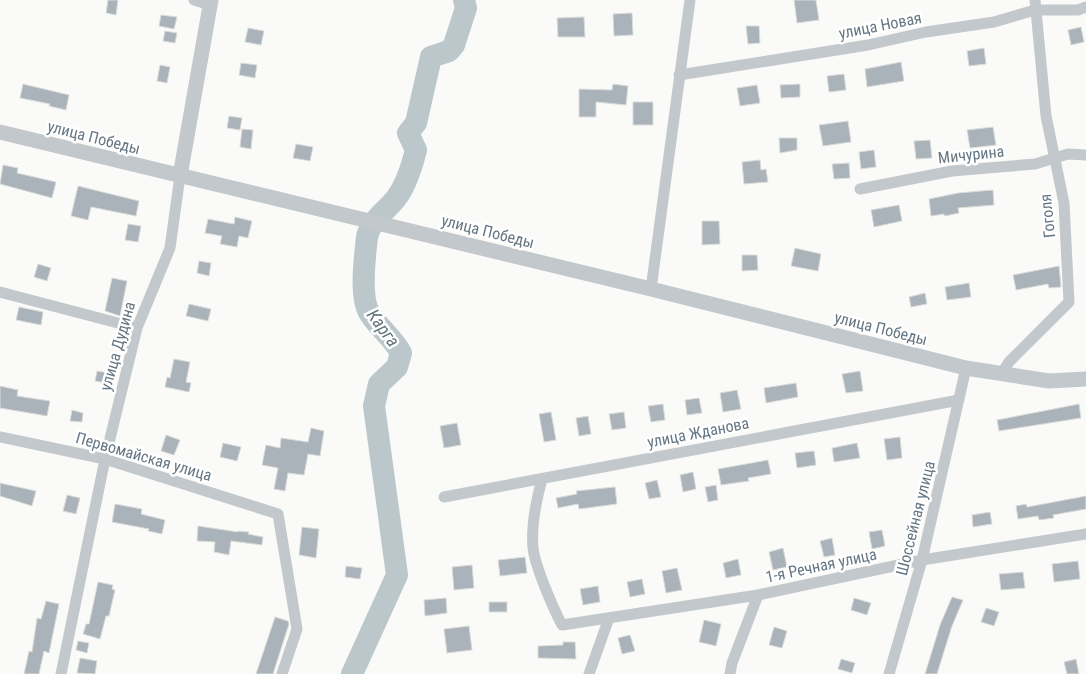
<svg xmlns="http://www.w3.org/2000/svg" width="1086" height="674" font-family="'Roboto Condensed',sans-serif">
<style>
.lines{fill:none;stroke-linecap:round;stroke-linejoin:round}
.river{stroke:#bbc7cb;stroke-width:22}
.building{fill:#aab3b9;stroke:#dcdcda}
.minor{stroke:#c3c8cc;stroke-width:11}
.tertiary{stroke:#c3c8cc;stroke-width:15}
.labels{text-anchor:middle;stroke-width:5;stroke-linejoin:round;paint-order:stroke}
.street-label{font-size:16px;fill:#657683;stroke:#fff}
.water-label{font-size:18px;font-style:italic;fill:#60757c;stroke:#fff}
</style>
<rect width="100%" height="100%" fill="#fafaf8"/>
<g class="lines">
<path class="river" d="M352,674L397,575L374,406L379,384L397,367L401,353C393,338 379,328 370,314C359,298 365,256 367,237C370,222 383,213 392,203C404,191 412,166 416,150L408,133L416,123L431,57L449,51L454,45L466,8L464,0"/>
</g>
<path class="building" d="M108,0H118L116,15L106,13Z
M794,0H816L819,20L797,23Z
M632,13L633,35L614,36L613,14Z
M161,15L177,17L174,29L159,26Z
M584,17L585,37H558L557,18Z
M746,26H759L760,43L748,44Z
M1081,27L1084,42L1071,45L1068,30Z
M248,28L264,31L261,45L245,42Z
M165,31L177,33L175,43L163,41Z
M984,48L986,64L969,66L967,51Z
M901,62L904,81L867,87L865,69Z
M241,63L257,65L255,78L239,75Z
M160,65L170,67L167,83L157,81Z
M844,74L846,90L829,92L827,76Z
M23,84L69,95L66,110L49,106L50,104L20,98Z
M613,84L628,86L626,105L596,102V117H579V89L612,90Z
M800,84V97L781,98L780,85Z
M757,85L760,103L740,106L737,88Z
M633,102H653V125H633Z
M229,116L242,118L240,130L227,128Z
M848,121L851,142L823,146L819,125Z
M993,127L996,145L970,148L967,130Z
M242,129L253,130L251,149L240,147Z
M779,138H797V150L780,153Z
M930,140L932,158L916,159L914,141Z
M296,144L313,147L310,161L293,158Z
M874,150L876,167L861,169L859,152Z
M760,160L761,170L766,169L768,182L744,184L742,162Z
M849,163L850,178L834,179L832,164Z
M3,165L18,168L17,173L56,182L52,198L0,184Z
M78,186L139,201L136,216L91,207L88,220L71,216Z
M993,190L994,205L958,208L959,213L945,216L944,214L931,216L929,199L958,193Z
M899,205L902,221L874,227L871,210Z
M235,217L252,221L248,238L239,236L237,247L220,244L222,236L205,233L208,219L234,224Z
M702,221H719L720,244L702,245Z
M128,224L141,226L138,242L125,240Z
M795,248L821,254L818,271L791,266Z
M742,255H757L758,270L742,271Z
M199,261L211,263L209,276L197,273Z
M38,264L51,268L47,281L34,277Z
M1059,266L1061,287L1049,288L1048,284L1016,290L1013,275Z
M112,278L127,281L120,316L105,311Z
M969,283L971,297L947,300L945,287Z
M925,293L927,304L911,307L909,297Z
M189,304L211,309L208,321L186,316Z
M19,307L43,312L41,325L16,320Z
M174,359L190,362L186,382L191,383L189,392L165,387L167,377L170,378Z
M97,371L109,373L107,383L95,381Z
M860,371L863,391L846,393L842,374Z
M796,383L798,397L766,403L764,388Z
M0,386L18,390L17,396L50,401L47,416L0,408Z
M737,390L741,409L723,412L720,393Z
M699,398L702,413L687,415L685,400Z
M663,404L665,420L651,422L648,406Z
M1079,404L1081,418L999,431L997,420Z
M72,410L83,413L82,422L70,421Z
M551,412L556,440L544,442L539,414Z
M624,412L626,428L612,430L609,414Z
M588,416L591,434L579,436L576,418Z
M457,423L461,445L444,448L440,426Z
M311,428L324,431L320,456L308,454L304,475L288,473L285,491L274,489L278,468L262,465L266,445L280,448L281,438L308,442Z
M166,435L180,440L174,455L161,451Z
M900,437L902,458L887,460L884,439Z
M223,443L241,447L237,461L220,457Z
M857,443L860,458L834,462L832,448Z
M814,451L816,465L797,468L795,453Z
M768,460L771,474L748,478L749,481L721,485L718,469Z
M693,472L696,489L683,492L680,475Z
M657,480L661,497L649,499L645,483Z
M0,483L36,491L32,506L0,496Z
M716,485L718,500L708,502L705,487Z
M615,487L617,504L579,509L578,504L558,508L556,498L577,494L576,491Z
M67,495L80,498L76,514L63,511Z
M1086,496V509L1053,515L1054,518L1039,520L1038,516L1018,519L1016,506L1026,504L1027,507Z
M115,504L142,509L141,514L165,520L162,534L148,531L149,529L112,522Z
M990,512L992,524L973,527L972,515Z
M198,526L238,532V531L249,532L248,534L263,537L262,545L231,541L229,555L214,552L215,542L197,541Z
M302,527L319,529L316,558L299,555Z
M882,530L885,546L872,549L869,532Z
M832,538L835,555L824,557L820,541Z
M783,548L787,567L773,570L769,552Z
M525,557L527,573L500,576L498,560Z
M738,559L741,575L726,578L723,563Z
M1078,561L1080,579L1054,582L1052,564Z
M472,565L474,588L454,590L452,567Z
M346,566L362,568L360,579L345,577Z
M677,568L682,590L666,593L662,571Z
M1023,572L1025,588L1001,590L999,574Z
M642,579L645,594L630,597L627,582Z
M98,582L113,585L112,589L115,590L109,616H106L100,639L83,634L86,624H89Z
M598,586L600,602L583,605L580,589Z
M952,597L963,600L952,626L937,674H925L940,625Z
M446,598L447,613L425,616L424,600Z
M854,598L871,603L867,615L851,610Z
M46,601L59,604L49,653L44,651L39,674H24L29,651L32,652L37,618L41,619Z
M489,602H507V612H489Z
M986,608L999,612L994,626L981,622Z
M275,617L288,621L289,624L273,674H256Z
M704,620L721,624L716,646L699,642Z
M469,626L472,650L447,653L444,629Z
M774,627L787,631L782,648L769,645Z
M630,635L635,651L622,654L618,638Z
M78,641L89,643L87,653L76,650Z
M563,642H575L576,659L538,658V646L563,645Z
M80,658L97,661L95,674L77,673Z
M841,659L855,663L852,673L838,669Z
M1076,659L1079,674H1067L1064,662Z"/>
<g class="lines">
<path class="minor" d="M194,0L210,5
M679,75L868,45L926,32L994,22L1035,10H1078L1086,7
M860,189L952,171L1035,164L1068,154L1086,155
M651,289L690,0
M0,292L137,328
M1002,373L1009,362L1069,302L1064,203L1046,116L1035,0
M0,437L105,459L278,514L297,629L282,674
M542,479C536,501 531,526 533,548C535,566 553,608 562,625L758,595L922,560L1086,534
M444,497L959,400
M61,674L105,459L137,328L170,248L180,176
M589,674L609,618
M730,674L732,663L758,595
M889,674L922,560L966,368"/>
<path class="tertiary" d="M0,132L651,289L966,368L1049,381L1086,379
M180,176L211,0"/>
</g>
<g class="labels">
<g class="street-label">
<text transform="translate(880 25) rotate(-11)" y="6">улица Новая</text>
<text transform="translate(94 137) rotate(14)" y="6">улица Победы</text>
<text transform="translate(971 154) rotate(-6)" y="6">Мичурина</text>
<text transform="translate(1047 216) rotate(-96)" y="6">Гоголя</text>
<text transform="translate(488 231) rotate(14)" y="6">улица Победы</text>
<text transform="translate(881 328) rotate(14)" y="6">улица Победы</text>
<text transform="translate(117 346) rotate(-74)" y="6">улица Дудина</text>
<text transform="translate(698 432) rotate(-11)" y="6">улица Жданова</text>
<text transform="translate(144 456) rotate(16)" y="6">Первомайская улица</text>
<text transform="translate(915 518) rotate(-76)" y="6">Шоссейная улица</text>
<text transform="translate(821 565) rotate(-12)" y="6">1-я Речная улица</text>
</g>
<g class="water-label">
<text transform="translate(383 328) rotate(54)" y="6">Карга</text>
</g>
</g>
</svg>
